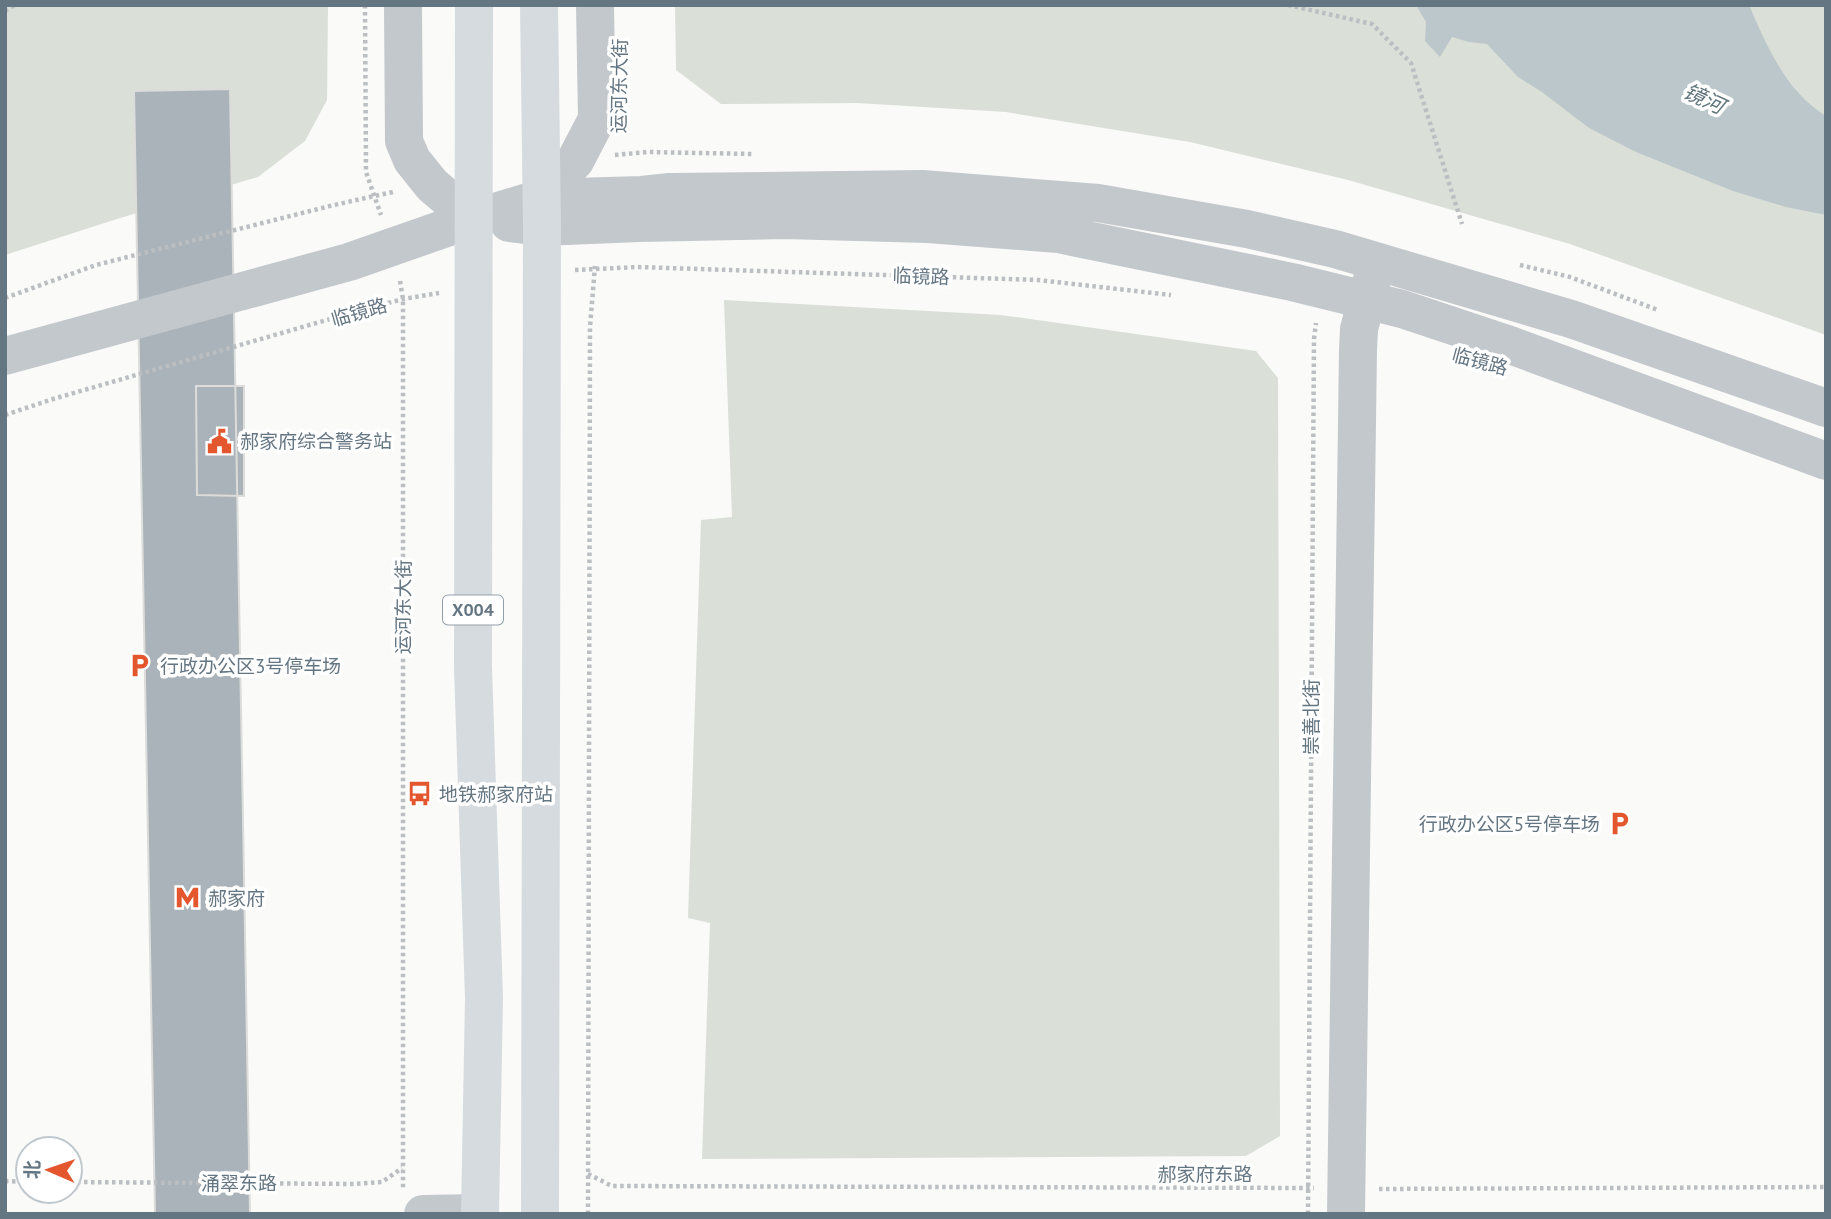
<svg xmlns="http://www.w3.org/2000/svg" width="1831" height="1219" font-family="'PT Sans','Noto Sans SC',sans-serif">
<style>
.green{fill:#dadfd7}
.water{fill:#bbc7cb}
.building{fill:#aab3b9;stroke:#dcdcda;stroke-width:2}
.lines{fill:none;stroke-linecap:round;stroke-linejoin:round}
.path{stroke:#bbbfc2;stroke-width:4.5;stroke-dasharray:3.5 3.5;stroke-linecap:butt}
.minor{stroke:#c3c8cc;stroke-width:38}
.major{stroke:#d6dbdf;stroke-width:38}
.labels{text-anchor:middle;stroke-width:7;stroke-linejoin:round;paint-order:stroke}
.shield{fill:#fff;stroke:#939fa8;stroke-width:2}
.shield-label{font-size:18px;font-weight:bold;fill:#657683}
.street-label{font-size:19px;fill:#657683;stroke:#fff}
.poi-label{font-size:19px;fill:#657683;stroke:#fff;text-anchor:start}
.water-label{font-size:21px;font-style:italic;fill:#60757c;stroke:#fff}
</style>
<rect width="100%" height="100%" fill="#fafaf8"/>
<path class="green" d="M5,5H328L327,100L305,141L258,177L117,219L5,255Z
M675,5H1826V335L1570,244L1348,180L1190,142L1006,112L857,103L721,104L676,70Z
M724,300L1001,315L1256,351L1278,378L1280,1136L1246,1156L702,1159L710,923L688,918L701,520L732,517Z"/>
<path class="water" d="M1416,5H1749C1767,46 1786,92 1826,116V215L1786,207L1733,191L1636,152L1589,128L1542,92L1518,77L1487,44L1469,42L1452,37L1440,57L1425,41L1426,22Z"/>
<path class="building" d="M230,89L250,1214H155L134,91Z
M196,386H244V496L197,495Z"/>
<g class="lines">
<path class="path" d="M365,5L366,172L381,215
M1288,5L1372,24L1411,63L1462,224
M5,11L15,5
M615,155L647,152L753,154
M1520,265L1570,277L1658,310
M575,270L637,267L1038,280L1171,295
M400,281L403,299V1189
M5,298L96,265L334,205L393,192
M5,415L53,399L358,311L403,299L439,293
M588,1174L612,1186L1314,1188
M5,1181L28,1182
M70,1182L354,1184L382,1182L402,1168
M1379,1189L1826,1187
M588,1214L590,327L595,266
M1308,1214L1314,339L1316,323"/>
<path class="minor" d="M403,5L404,141L412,160L432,185L472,219
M541,198L575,161L597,119L595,5
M509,223L542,227L639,223L785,220L928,224L1058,234L1292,282L1402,309L1510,345L1826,461
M5,356L349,262L472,219L541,198L642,195L670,192L922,189L1098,203L1247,229L1335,249L1571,319L1826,408
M423,1214L480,1213
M1346,1214L1358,350L1359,329L1373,276"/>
<path class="major" d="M474,5L473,667L484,998L480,1214
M539,5L542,227L540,1214"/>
</g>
<defs>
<symbol id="civic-bare" viewBox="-9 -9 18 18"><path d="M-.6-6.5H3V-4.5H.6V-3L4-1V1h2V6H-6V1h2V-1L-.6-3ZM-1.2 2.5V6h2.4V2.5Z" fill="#e4572e" stroke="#fff" stroke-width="2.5" paint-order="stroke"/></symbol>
<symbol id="parking-bare" viewBox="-9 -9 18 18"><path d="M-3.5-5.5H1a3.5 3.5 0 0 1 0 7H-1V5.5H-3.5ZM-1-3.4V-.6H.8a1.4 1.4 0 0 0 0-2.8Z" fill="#e4572e" stroke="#fff" stroke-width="2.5" paint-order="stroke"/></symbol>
<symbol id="bus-bare" viewBox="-9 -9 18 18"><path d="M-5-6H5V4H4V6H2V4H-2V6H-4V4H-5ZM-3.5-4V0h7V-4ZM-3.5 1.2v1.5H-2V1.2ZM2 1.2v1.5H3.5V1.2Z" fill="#e4572e" stroke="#fff" stroke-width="2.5" paint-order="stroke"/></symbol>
<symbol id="metro-bare" viewBox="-9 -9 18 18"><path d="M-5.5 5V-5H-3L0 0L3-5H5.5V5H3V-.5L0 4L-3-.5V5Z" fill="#e4572e" stroke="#fff" stroke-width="2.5" paint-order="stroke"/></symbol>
</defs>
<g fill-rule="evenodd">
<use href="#civic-bare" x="202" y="424" width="35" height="35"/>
<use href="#parking-bare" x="122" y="648" width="35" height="35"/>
<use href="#bus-bare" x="402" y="776" width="35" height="35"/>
<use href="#parking-bare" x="1602" y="806" width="35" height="35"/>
<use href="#metro-bare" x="170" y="880" width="35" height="35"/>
</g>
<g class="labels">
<rect class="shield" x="443" y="595.5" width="60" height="29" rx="5"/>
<g class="shield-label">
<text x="473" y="616">X004</text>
</g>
<g class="street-label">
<text transform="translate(619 86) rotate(-89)" y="7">运河东大街</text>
<text transform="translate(921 276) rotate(2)" y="7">临镜路</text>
<text transform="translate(359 312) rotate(-16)" y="7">临镜路</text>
<text transform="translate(1480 361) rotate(15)" y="7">临镜路</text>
<text transform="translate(403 607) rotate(-90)" y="7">运河东大街</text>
<text transform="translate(1311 717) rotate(-90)" y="7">崇善北街</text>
<text x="1205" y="1181">郝家府东路</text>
<text x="239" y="1190">涌翠东路</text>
</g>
<g class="poi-label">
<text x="240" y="448">郝家府综合警务站</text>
<text x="160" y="673">行政办公区3号停车场</text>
<text x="439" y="801">地铁郝家府站</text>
<text x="1600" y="831" text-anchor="end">行政办公区5号停车场</text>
<text x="208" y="905">郝家府</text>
</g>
<g class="water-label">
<text transform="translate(1704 99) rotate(25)" y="7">镜河</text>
</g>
</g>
<rect width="1831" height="1219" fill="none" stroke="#657683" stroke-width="14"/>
<g transform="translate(49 1170) rotate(272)"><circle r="33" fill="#ffffff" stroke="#c1c8cd" stroke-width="2"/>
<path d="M0-5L12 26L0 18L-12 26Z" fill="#e4572e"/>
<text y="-10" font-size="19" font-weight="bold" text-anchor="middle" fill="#657683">北</text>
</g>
</svg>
